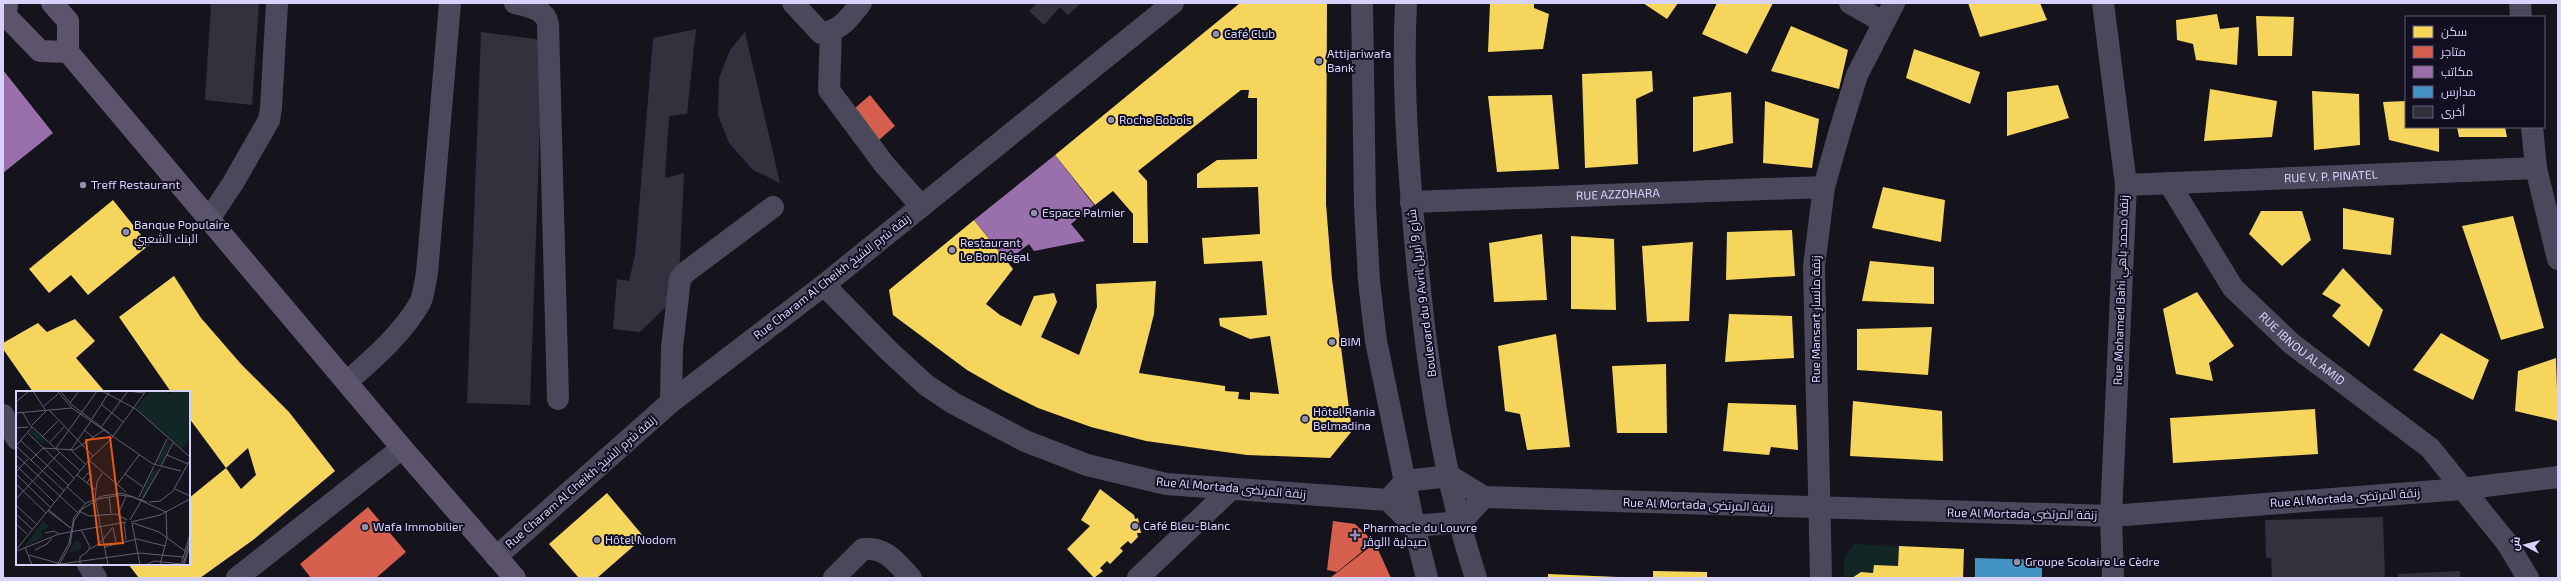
<svg xmlns="http://www.w3.org/2000/svg" width="2561" height="581" font-family="'Exo 2',Cairo,sans-serif">
<style>
.green{fill:#132626}
.homes{fill:#f6d55c}
.shops{fill:#d6604d}
.offices{fill:#9970ab}
.schools{fill:#4393c3}
.building{fill:#33313e}
.lines{fill:none;stroke-linecap:round;stroke-linejoin:round}
.minor{stroke:#4a495c;stroke-width:22}
.major{stroke:#5c546c;stroke-width:22}
.poi-dot{fill:#928fad;stroke:#120f20;stroke-width:1.5}
.labels{text-anchor:middle;stroke-width:4;stroke-linejoin:round;paint-order:stroke}
.poi-label{font-size:12px;fill:#d6d2fb;stroke:#120f20;text-anchor:start}
.street-label{font-size:12px;fill:#d6d2fb;stroke:#120f20}
.inset-road{fill:none;stroke:#625f75;stroke-width:1}
.view{fill:#e8590c;fill-opacity:0.15;stroke:#e8590c;stroke-width:2}
.inset-edge{fill:none;stroke:#d6d2fb;stroke-width:2}
</style>
<rect width="100%" height="100%" fill="#15131c"/>
<path class="green" d="M1854,544L1899,546L1898,566L1853,578H1844V557Z"/>
<path class="homes" d="M1240,3H1327L1326,204L1332,279L1352,431L1330,458L1247,455L1146,441L1091,427L1038,408L1002,390L967,370L893,315L889,290L974,220L1013,269L986,304L1000,315L1021,326L1034,296L1054,293L1057,302L1041,337L1079,355L1097,307L1096,284L1156,281L1154,314L1139,373L1225,386V391L1239,392L1238,399L1250,400V392L1279,394L1270,336L1250,339L1220,326L1219,318L1267,315L1262,261L1204,264L1202,238L1260,234L1258,187L1197,188V174L1217,160L1257,159V98H1248L1249,90H1241L1138,171L1147,181L1148,243H1133V214L1113,191L1095,205L1055,155Z
M1490,3H1534V8L1549,14L1543,49L1488,52Z
M1643,3H1678L1667,19Z
M1717,3H1773L1747,54L1702,34Z
M1968,3H2040L2047,20L1980,37Z
M2217,14L2220,29L2239,27L2237,65L2196,60L2193,44L2177,40L2176,20Z
M2256,16L2294,17L2292,56H2258Z
M1791,26L1848,50L1839,89L1771,71Z
M1914,49L1980,72L1970,104L1906,78Z
M1652,71L1653,91L1636,99L1638,164L1585,168L1582,74Z
M2058,85L2069,118L2007,136V92Z
M2210,89L2277,101L2272,137L2204,141Z
M2312,91L2359,94L2360,145L2314,150Z
M1731,92L1733,143L1693,152V97Z
M1552,95L1559,169L1497,172L1488,96Z
M1765,101L1819,119L1812,168L1763,163Z
M2406,101V127H2439V152L2389,140L2383,102Z
M2457,127H2505L2507,137H2459Z
M1883,187L1945,200L1941,242L1872,228Z
M113,200L149,245L88,295L71,275L49,293L29,269Z
M2343,208L2394,218L2391,255L2343,249Z
M2261,211H2302L2311,240L2282,266L2249,234Z
M2513,216L2544,328L2501,340L2462,226Z
M1792,230L1795,276L1726,280L1727,232Z
M1542,234L1547,300L1494,302L1489,243Z
M1571,236L1614,239L1616,310L1571,309Z
M1693,242L1689,321L1647,322L1642,246Z
M1870,261L1934,267V304L1862,301Z
M2343,268L2383,310L2369,347L2332,316L2341,305L2322,294Z
M174,276L201,318L241,364L289,412L335,471L253,540L200,578H139L128,564H189V498L226,468L241,489L256,475L248,448L226,468L189,418V392H171L119,317Z
M2197,292L2234,346L2209,363L2213,381L2176,374L2163,309Z
M1729,314L1792,316L1794,358L1725,362Z
M75,319L95,341L76,358L105,392H33L3,349V343L38,323L47,332Z
M1932,327L1928,375L1857,370V329Z
M2441,333L2489,360L2473,400L2413,370Z
M1556,334L1570,447L1527,450L1520,414L1505,411L1498,346Z
M2556,358L2558,421L2515,411L2518,371Z
M1666,364L1667,433H1617L1612,366Z
M1853,401L1942,411L1943,461L1850,456Z
M1728,403L1796,405L1798,450L1771,447L1769,455L1723,451Z
M2315,409L2318,454L2173,463L2170,418Z
M1100,489L1134,515L1135,519L1138,518L1141,533H1137L1138,537L1131,544L1128,541L1120,548L1123,551L1110,564L1107,561L1100,568L1103,571L1094,578L1067,549L1090,526L1081,520Z
M607,493L644,537L597,578H579L549,544Z
M1899,546L1964,549L1963,578H1852L1861,572L1873,573L1874,565L1898,566Z
M1653,571L1707,572V578H1653Z
M1548,574L1618,577V578H1548Z"/>
<path class="shops" d="M870,95L895,126L872,146L847,115Z
M368,507L406,552L376,578H311L300,564Z
M1333,521L1355,524L1374,542L1337,572L1327,570Z
M1375,543L1391,578H1330Z"/>
<path class="offices" d="M3,70L53,133L3,173Z
M1055,155L1094,205L1071,224L1085,241L1034,251L1029,244L1007,261L974,220Z"/>
<path class="schools" d="M1975,558L2042,560V578H1975Z"/>
<path class="building" d="M211,3H259L252,105L205,100Z
M1037,3H1081L1068,15L1060,7L1044,25L1029,11Z
M696,29L687,114L669,116L665,178L684,173L680,258L675,298L640,332L613,329L617,279L629,281L635,255L653,38Z
M481,32L543,40L530,405L467,403Z
M745,32L780,183L753,170L729,143L718,115L719,78L730,50Z
M2383,517L2385,578H2272L2271,558H2266L2265,520Z
M2460,571V578H2398V574Z"/>
<g class="lines">
<g class="minor">
<path d="M515,3C528,7 545,8 548,24L558,399"/>
<path d="M793,3L821,33C841,31 849,18 861,3"/>
<path d="M1362,3L1365,206L1369,281L1376,341L1414,526L1427,578"/>
<path d="M1406,3C1402,81 1408,161 1415,239C1425,351 1441,471 1476,578"/>
<path d="M1850,3L1883,22"/>
<path d="M2103,3L2126,185L2111,516L2113,578"/>
<path d="M2520,3L2521,17"/>
<path d="M831,32L829,90L884,164L921,206"/>
<path d="M2532,127L2536,168L2558,259"/>
<path id="s1" d="M2169,183L2233,288L2292,344L2430,448L2507,543L2528,578"/>
<path id="s2" d="M2126,185L2536,168"/>
<path id="s3" d="M1411,202L1824,187"/>
<path d="M209,219L233,183L269,120L271,108L277,3"/>
<path d="M824,285L888,350L926,385L953,403L1025,441L1087,465L1166,484L1388,500L1414,526L1461,522L1484,497"/>
<path d="M347,382C373,359 402,334 420,303C424,294 425,282 427,273L450,3"/>
<path d="M671,402L672,347L680,279L686,272L773,207"/>
<path d="M3,415L17,439"/>
<path d="M1388,500L1405,481L1450,476L1484,497L2111,516L2462,489L2558,477"/>
<path d="M496,557L671,402L824,285L1173,3"/>
<path d="M88,564L96,578"/>
<path d="M237,578L402,448"/>
<path d="M834,578L863,549C886,547 896,562 911,578"/>
<path d="M1138,578L1231,489"/>
<path d="M1821,578L1814,266L1824,187L1840,130L1857,75L1894,3"/>
</g>
<path class="major" d="M7,3L6,16L40,51L68,52
M52,3L68,21V52L402,448L515,578"/>
</g>
<g class="poi-dot">
<circle cx="1216" cy="34" r="4"/>
<circle cx="1319" cy="61" r="4"/>
<circle cx="1111" cy="120" r="4"/>
<circle cx="83" cy="185" r="4"/>
<circle cx="1034" cy="213" r="4"/>
<circle cx="126" cy="232" r="4"/>
<circle cx="952" cy="250" r="4"/>
<circle cx="1332" cy="342" r="4"/>
<circle cx="1305" cy="419" r="4"/>
<circle cx="1135" cy="526" r="4"/>
<circle cx="365" cy="527" r="4"/>
<path d="M1353 529h4v4h4v4h-4v4h-4v-4h-4v-4h4z"/>
<circle cx="597" cy="540" r="4"/>
<circle cx="2017" cy="562" r="4"/>
</g>
<g class="labels">
<g class="poi-label">
<text x="1224" y="38">Café Club</text>
<text x="1327" y="58">Attijariwafa<tspan x="1327" dy="14">Bank</tspan></text>
<text x="1119" y="124">Roche Bobois</text>
<text x="91" y="189">Treff Restaurant</text>
<text x="1042" y="217">Espace Palmier</text>
<text x="134" y="229">Banque Populaire<tspan x="134" dy="14">البنك الشعبي</tspan></text>
<text x="960" y="247">Restaurant<tspan x="960" dy="14">Le Bon Régal</tspan></text>
<text x="1340" y="346">BIM</text>
<text x="1313" y="416">Hôtel Rania<tspan x="1313" dy="14">Belmadina</tspan></text>
<text x="1143" y="530">Café Bleu-Blanc</text>
<text x="373" y="531">Wafa Immobilier</text>
<text x="1363" y="532">Pharmacie du Louvre<tspan x="1363" dy="14">صيدلية االوڤر</tspan></text>
<text x="605" y="544">Hôtel Nodom</text>
<text x="2025" y="566">Groupe Scolaire Le Cèdre</text>
</g>
<g class="street-label">
<text dy="4" stroke="none"><textPath href="#s2" startOffset="205">RUE V. P. PINATEL</textPath></text>
<text dy="4" stroke="none"><textPath href="#s3" startOffset="207">RUE AZZOHARA</textPath></text>
<text transform="translate(832 277) rotate(-38)" y="4">Rue Charam Al Cheikh زنقة شرم الشيخ</text>
<text transform="translate(2121 290) rotate(-88)" y="4">Rue Mohamed Bahi زنقة محمد باهي</text>
<text transform="translate(1422 293) rotate(-97)" y="4">Boulevard du 9 Avril شارع 9 أبريل</text>
<text transform="translate(1816 319) rotate(-90)" y="4">Rue Mansart زنقة مانسار</text>
<text dy="4" stroke="none"><textPath href="#s1" startOffset="215">RUE IBNOU AL AMID</textPath></text>
<text transform="translate(581 482) rotate(-41)" y="4">Rue Charam Al Cheikh زنقة شرم الشيخ</text>
<text transform="translate(1231 488) rotate(5)" y="4">Rue Al Mortada زنقة المرتضى</text>
<text transform="translate(2345 498) rotate(-4)" y="4">Rue Al Mortada زنقة المرتضى</text>
<text transform="translate(1698 505) rotate(2)" y="4">Rue Al Mortada زنقة المرتضى</text>
<text transform="translate(2022 514) rotate(1)" y="4">Rue Al Mortada زنقة المرتضى</text>
</g>
</g>
<g transform="translate(16 391)">
<rect width="174" height="174" fill="#15131c"/>
<path d="M134,0H142L139,9L143,0H147L145,5L151,8L146,4L148,0L156,4L157,0H174V48L165,58L120,17ZM16,38L30,49L26,53L13,41ZM151,50L155,53L146,72L143,73L141,70ZM140,78L142,80L129,106H125L137,79ZM27,130L33,135L25,142L27,147L9,155ZM60,149L65,152V158L52,162Z" fill="#132626"/>
<path class="inset-road" d="M41,0L56,17L137,73L165,80M44,0L55,13L93,42M86,0L120,18L174,66M0,11L13,0M54,12L63,0M85,13L107,31M28,15L42,3M34,20L77,65M0,22L56,17M7,22L14,34M76,28L94,0M14,34L64,80M16,34L30,20L17,0M86,35L112,0L128,2M0,37L12,36M68,39L78,47M12,42L58,87M27,45L42,30M5,50L52,94M34,51L48,36M0,55L48,100M0,55L16,36M40,57L81,0M54,60L75,30M56,60L69,73M0,64L62,122M151,64L172,73M15,69L27,57L58,59L88,39M73,69L110,101M139,73L151,48M0,74L39,112M145,75L157,52M0,81L12,68M86,82L81,91L79,107L92,174M0,83L35,117M109,83L127,96M61,84L80,99M67,88L72,82L76,84L71,92M0,93L30,122M100,95L123,64M51,96L70,113M159,98L174,105M93,106L95,122M123,106L138,75M0,108L44,61M133,111L144,110L157,100L174,69M0,114L20,133M33,119L53,136M32,120L55,137M63,120L73,125L100,123L111,129M0,123L16,138M102,124L110,105M114,129L144,78M115,131L144,124L174,108M108,132L110,149M116,132L124,174M117,132L143,141L169,160M0,133L11,143M97,137L100,151M29,142L38,140L43,143M9,156L16,174M88,156L121,148L149,155M74,158L84,152L97,136M0,159L73,69L95,48L130,0M19,159L31,153L36,147M1,160L43,143L110,131M13,164L45,173L123,162L167,166M41,174L53,152L58,126L70,112L87,105L106,102L131,111M43,174L54,154L58,130L66,118L83,108L104,104L117,106L150,121L151,147L144,174M64,174V166L71,161L74,156L65,139M130,174L138,170L165,173M165,174L174,143M167,174L174,148M168,174L174,154"/>
<path class="view" d="M94,46L107,152L83,154L70,49Z"/>
<rect width="174" height="174" class="inset-edge"/>
</g>
<rect width="2561" height="581" fill="none" stroke="#d6d2fb" stroke-width="8"/>
<rect x="2405" y="16" width="140" height="112" fill="#120f20" stroke="#605d78"/>
<rect x="2413" y="26" width="20" height="12" fill="#f6d55c" stroke="#605d78"/>
<text x="2441" y="36" font-size="12" fill="#d6d2fb">سكن</text>
<rect x="2413" y="46" width="20" height="12" fill="#d6604d" stroke="#605d78"/>
<text x="2441" y="56" font-size="12" fill="#d6d2fb">متاجر</text>
<rect x="2413" y="66" width="20" height="12" fill="#9970ab" stroke="#605d78"/>
<text x="2441" y="76" font-size="12" fill="#d6d2fb">مكاتب</text>
<rect x="2413" y="86" width="20" height="12" fill="#4393c3" stroke="#605d78"/>
<text x="2441" y="96" font-size="12" fill="#d6d2fb">مدارس</text>
<rect x="2413" y="106" width="20" height="12" fill="#33313e" stroke="#605d78"/>
<text x="2441" y="116" font-size="12" fill="#d6d2fb">أخرى</text>
<g transform="translate(2525 545) rotate(277)" stroke="#120f20" stroke-width="3" paint-order="stroke">
<path d="M0-3L7 15L0 10L-7 15Z" fill="#d6d2fb"/>
<text y="-6" font-size="11" font-weight="bold" text-anchor="middle" fill="#d6d2fb">ش</text>
</g>
</svg>
